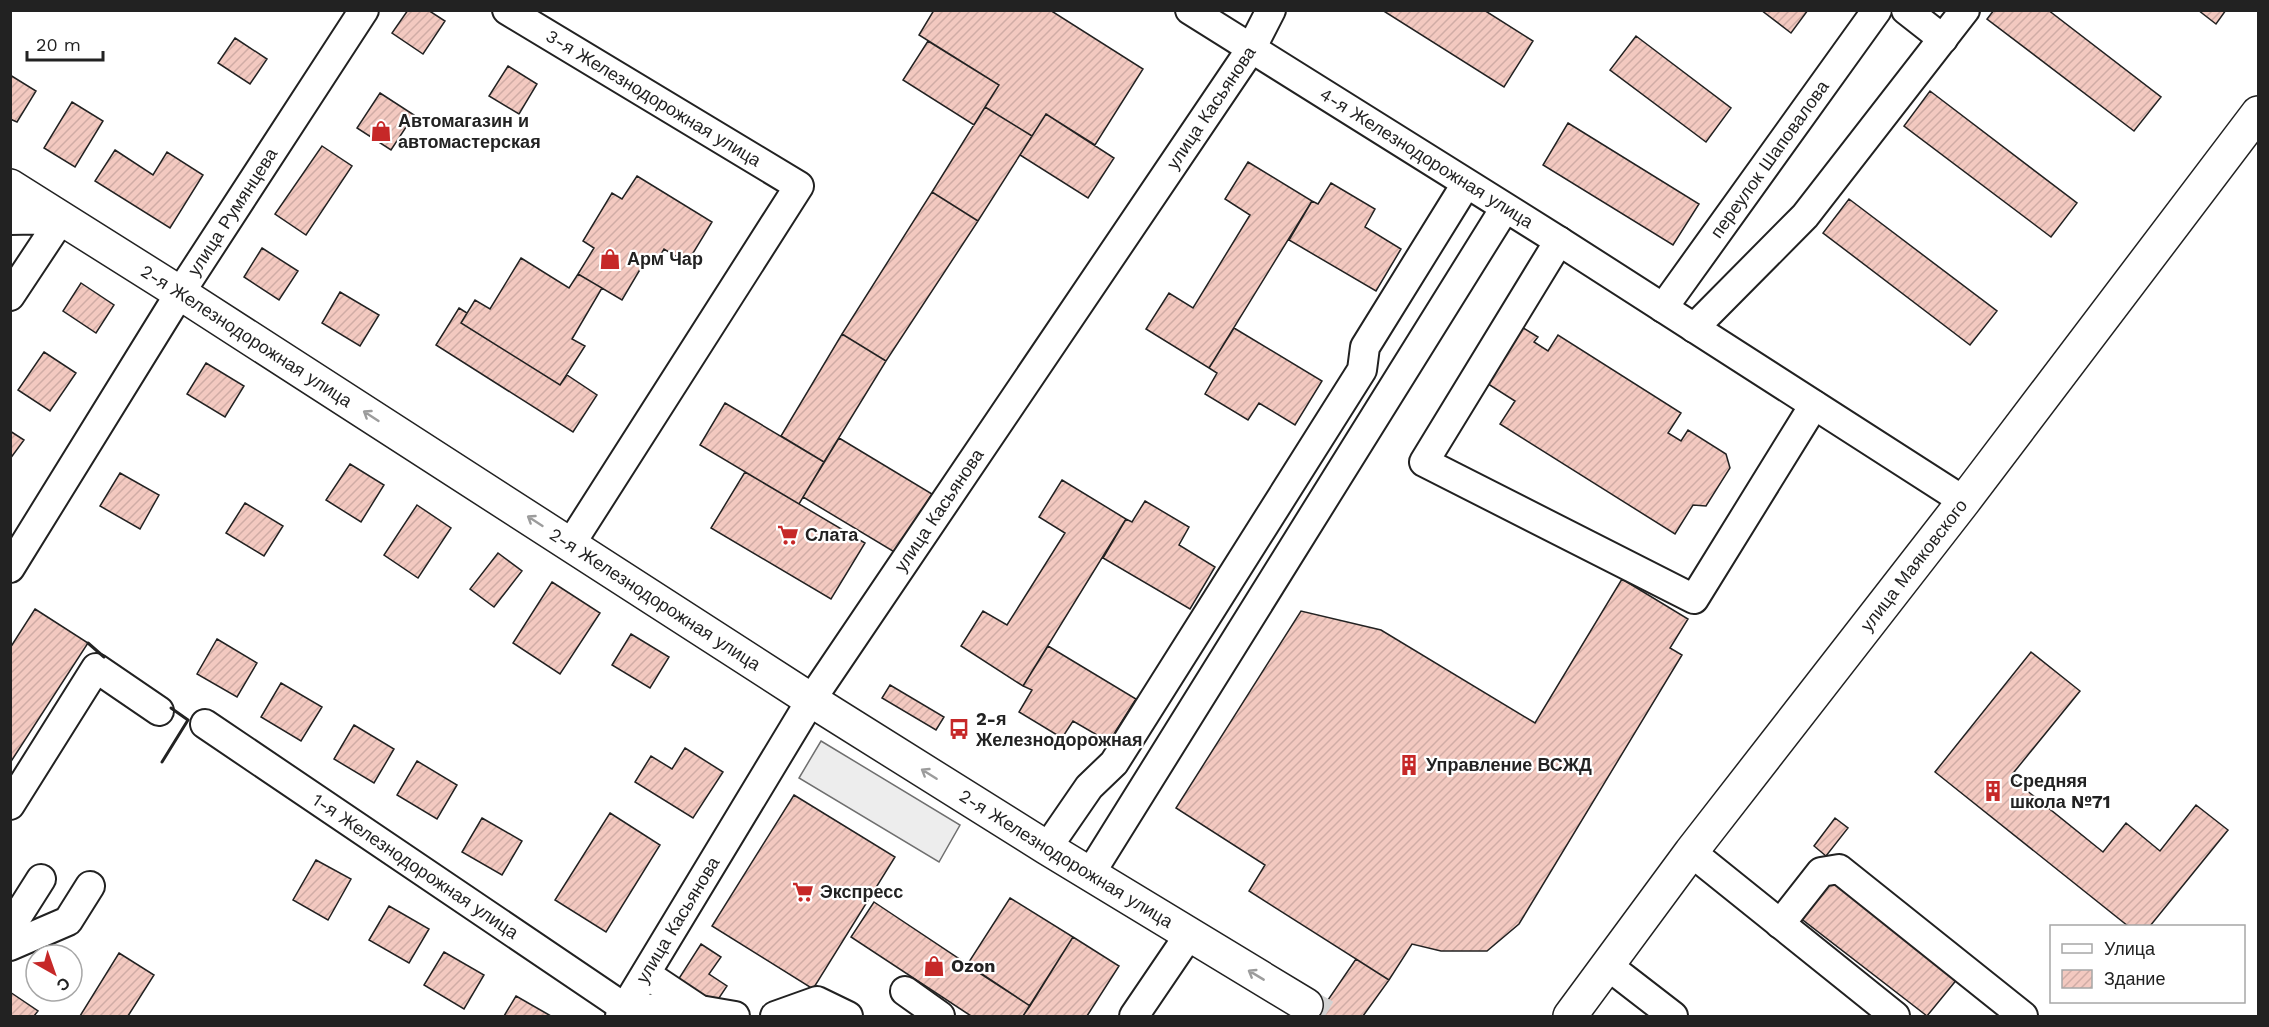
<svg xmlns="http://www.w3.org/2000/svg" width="2269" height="1027" font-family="'Work Sans',sans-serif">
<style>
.parking{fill:#ededed;stroke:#6f6f6f;stroke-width:1.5}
.building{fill:url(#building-hatch);stroke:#222;stroke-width:1.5}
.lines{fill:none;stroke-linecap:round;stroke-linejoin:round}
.major-tunnel{stroke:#d3d3d3;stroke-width:33;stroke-dasharray:33 16;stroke-linecap:butt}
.minor-casing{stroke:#222;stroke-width:32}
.major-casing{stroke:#222;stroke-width:36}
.minor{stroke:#fff;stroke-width:28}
.major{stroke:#fff;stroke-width:33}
.wall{stroke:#222;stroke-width:3}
.oneway{stroke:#9c9c9c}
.labels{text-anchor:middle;stroke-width:4.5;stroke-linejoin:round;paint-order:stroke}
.street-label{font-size:18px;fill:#222;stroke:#fff}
.poi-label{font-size:18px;font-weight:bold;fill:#222;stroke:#fff;text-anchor:start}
</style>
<defs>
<pattern id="building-hatch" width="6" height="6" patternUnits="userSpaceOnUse" patternTransform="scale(1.5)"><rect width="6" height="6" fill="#f3c9c0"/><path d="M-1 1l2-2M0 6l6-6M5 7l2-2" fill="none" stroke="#d0aca5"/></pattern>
</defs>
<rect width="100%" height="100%" fill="#fff"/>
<path class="parking" d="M821,741L960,825L939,862L799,778Z"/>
<path class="building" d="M408,10H428L445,21L423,54L392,33Z
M934,10H1050L1143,69L1095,145L1046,114L1032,136L985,107L999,85L919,35Z
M1382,10H1484L1533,41L1504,87Z
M1761,10H1808L1791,33Z
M1994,10H2048L2161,97L2134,131L1987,19Z
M2198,10H2226L2216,24Z
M1636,36L1731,108L1706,142L1610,70Z
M235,38L267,59L250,84L218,63Z
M928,41L999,85L974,125L903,80Z
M508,66L537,84L519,114L489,96Z
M10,75L36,91L17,122L10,119Z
M1930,91L2077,203L2051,237L1904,126Z
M380,93L414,115L391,150L357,128Z
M72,102L103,121L75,167L44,148Z
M985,107L1032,136L978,221L932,192Z
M1046,114L1114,158L1088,198L1020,155Z
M1568,123L1699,204L1673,245L1543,165Z
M322,146L352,166L306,235L275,214Z
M115,150L153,175L167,152L203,175L170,228L95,181Z
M1248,162L1312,201L1209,368L1146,329L1169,293L1193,308L1250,215L1225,199Z
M637,176L712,222L687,263L664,249L654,266L645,261L622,300L578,274L594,248L583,241L612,193L622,199Z
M1331,183L1375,209L1365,227L1401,249L1376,291L1289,240L1312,201L1318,204Z
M932,192L978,221L886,361L842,334Z
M1849,199L1997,311L1970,345L1823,233Z
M262,248L298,271L279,300L244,277Z
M521,258L569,288L578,274L602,288L572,339L585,346L560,385L461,323L475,300L490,309Z
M81,283L114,305L96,333L63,311Z
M340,292L379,315L360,346L322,323Z
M459,308L467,313L461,323L560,385L567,375L597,395L573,432L436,345Z
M1520,326L1538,337L1534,342L1548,351L1558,335L1681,413L1668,433L1681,441L1688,430L1726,454L1730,468L1706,506L1693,505L1675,534L1500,424L1515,401L1485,382Z
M1234,328L1322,381L1295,425L1259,403L1248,420L1205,394L1217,373L1209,368Z
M842,334L886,361L824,462L781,436Z
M44,352L76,373L50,411L18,390Z
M206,363L244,386L225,417L187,394Z
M725,403L824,462L799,504L700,445Z
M10,431L24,440L10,459Z
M839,438L932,494L896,553L803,497Z
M350,464L384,485L361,522L326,500Z
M745,472L865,543L831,599L711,528Z
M120,473L159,495L140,529L100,506Z
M1062,480L1126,519L1023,686L961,646L983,611L1007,625L1065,533L1039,517Z
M1145,501L1189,527L1179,545L1215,567L1190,609L1103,558L1126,519L1132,522Z
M245,503L283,526L264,556L226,533Z
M417,505L451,528L418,578L384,555Z
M498,553L522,571L494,607L470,589Z
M1622,579L1688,619L1670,648L1682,655L1519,924L1487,951H1441L1412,944L1389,980L1249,891L1265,865L1176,808L1301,611L1381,630L1535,723Z
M552,582L600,613L560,674L513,643Z
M35,609L88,643L10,763V648Z
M631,634L669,657L650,688L612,665Z
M217,639L257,663L237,697L197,674Z
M1048,646L1136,699L1109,742L1073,721L1062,738L1019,712L1032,690L1023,686Z
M2031,652L2080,691L2010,777L2103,852L2126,823L2160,851L2196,805L2228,830L2150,926H2128L1935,772Z
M281,683L322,707L301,741L261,717Z
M890,685L944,717L936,730L882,698Z
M354,725L394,749L374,783L334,759Z
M685,748L723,772L693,818L635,782L651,756L672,769Z
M417,761L457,785L437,819L397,795Z
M794,795L895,857L813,989L712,926Z
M610,813L660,845L606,932L555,900Z
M482,818L522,841L502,875L462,852Z
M1835,818L1848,828L1826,856L1814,846Z
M316,860L351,879L328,920L293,900Z
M1831,877L1958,978L1927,1016L1799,917Z
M1010,898L1073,937L1030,1006L967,965Z
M874,902L1030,1006L1023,1016H971L851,937Z
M389,906L429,929L409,963L369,940Z
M1073,937L1119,966L1087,1016H1023Z
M701,944L721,957L709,974L727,986L715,1004L678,980Z
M444,952L484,975L464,1009L424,985Z
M119,953L154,975L128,1016H80Z
M1356,959L1389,980L1363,1016H1317Z
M10,992L38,1011L34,1016H10Z
M516,996L551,1016H504Z"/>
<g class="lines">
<path class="major-tunnel" d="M1306,1005L1325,1016"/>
<defs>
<g id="minor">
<path id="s1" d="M507,10L799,186L570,545"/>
<path id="s2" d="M1190,10L1559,241L1964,501"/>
<path d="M1906,10L1943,39"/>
<path d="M10,220L61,219L10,296"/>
<path d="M1559,241L1424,462L1694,599L1814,405"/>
<path id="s3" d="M1663,308L1877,10"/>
<path d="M1694,328L1805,216L1965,10"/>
<path id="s4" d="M10,568L180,293L364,10"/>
<path id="s5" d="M205,724L625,1008L700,1010"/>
<path d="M10,805L96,668L159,711"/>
<path d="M1047,848L1089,787L1114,763L1362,370L1365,347L1466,184"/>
<path d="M1691,852L1895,1016"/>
<path d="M1090,874L1505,208"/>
<path d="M1780,924L1821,872L1839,869L2023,1016"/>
<path d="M10,928L41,879"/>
<path d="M10,946L68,921L90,886"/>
<path d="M1607,965L1673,1016"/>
<path d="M646,974L700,1010L735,1016"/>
<path d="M905,991L940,1016"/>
<path id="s6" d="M620,1016L811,700L1251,49L1271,10"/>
<path d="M775,1016L817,1001L848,1016"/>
<path d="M1134,1016L1189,935"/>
</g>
<g id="major">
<path id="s7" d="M10,186L180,293L811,700L1047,848L1306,1005"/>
<path id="s8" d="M1570,1016L1691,852L1964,501L2258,113"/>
</g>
</defs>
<use href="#minor" class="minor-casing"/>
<use href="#major" class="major-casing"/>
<use href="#minor" class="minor"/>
<use href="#major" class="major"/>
<path class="wall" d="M88,643L104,657
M162,762L188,720L171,708"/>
</g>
<defs><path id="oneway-shaft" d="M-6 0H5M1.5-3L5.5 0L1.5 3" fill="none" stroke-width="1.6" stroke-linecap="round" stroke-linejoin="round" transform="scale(1.5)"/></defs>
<g class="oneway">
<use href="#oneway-shaft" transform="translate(371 416) rotate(-147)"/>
<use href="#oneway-shaft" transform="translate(535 521) rotate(-147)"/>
<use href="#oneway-shaft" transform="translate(929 774) rotate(-148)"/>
<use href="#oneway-shaft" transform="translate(1256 975) rotate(-149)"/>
</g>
<defs>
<symbol id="shop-bare" viewBox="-9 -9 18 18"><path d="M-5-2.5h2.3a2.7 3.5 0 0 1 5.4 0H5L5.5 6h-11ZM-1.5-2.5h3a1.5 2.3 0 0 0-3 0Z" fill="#c62828" stroke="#fff" stroke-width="2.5" paint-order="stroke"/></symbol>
<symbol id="supermarket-bare" viewBox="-9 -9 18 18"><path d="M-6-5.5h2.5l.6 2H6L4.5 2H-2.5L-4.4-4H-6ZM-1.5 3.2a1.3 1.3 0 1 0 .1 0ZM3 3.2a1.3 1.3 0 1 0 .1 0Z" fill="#c62828" stroke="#fff" stroke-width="2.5" paint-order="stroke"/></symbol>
<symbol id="bus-bare" viewBox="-9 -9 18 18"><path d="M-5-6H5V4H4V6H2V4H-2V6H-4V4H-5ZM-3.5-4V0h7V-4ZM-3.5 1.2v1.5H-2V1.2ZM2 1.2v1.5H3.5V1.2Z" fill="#c62828" stroke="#fff" stroke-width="2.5" paint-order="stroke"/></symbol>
<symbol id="building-bare" viewBox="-9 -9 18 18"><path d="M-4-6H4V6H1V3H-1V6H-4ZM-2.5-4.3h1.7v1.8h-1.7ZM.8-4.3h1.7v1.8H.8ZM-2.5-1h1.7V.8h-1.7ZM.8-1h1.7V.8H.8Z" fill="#c62828" stroke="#fff" stroke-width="2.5" paint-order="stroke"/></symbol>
</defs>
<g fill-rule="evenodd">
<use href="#shop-bare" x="366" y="116" width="30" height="30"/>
<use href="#shop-bare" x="595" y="244" width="30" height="30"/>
<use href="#supermarket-bare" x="773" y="520" width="30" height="30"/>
<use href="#bus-bare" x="944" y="714" width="30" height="30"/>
<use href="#building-bare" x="1394" y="750" width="30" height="30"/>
<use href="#building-bare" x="1978" y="776" width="30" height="30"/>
<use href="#supermarket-bare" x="788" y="877" width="30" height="30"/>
<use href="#shop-bare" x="919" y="951" width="30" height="30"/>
</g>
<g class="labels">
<g class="street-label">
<text dy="6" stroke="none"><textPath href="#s1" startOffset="171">3-я Железнодорожная улица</textPath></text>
<text dy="6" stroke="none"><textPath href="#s6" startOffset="1084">улица Касьянова</textPath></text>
<text dy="6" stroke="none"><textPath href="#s2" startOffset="279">4-я Железнодорожная улица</textPath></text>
<text dy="6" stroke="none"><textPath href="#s3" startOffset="183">переулок Шаповалова</textPath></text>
<text dy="6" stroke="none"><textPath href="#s4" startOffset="420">улица Румянцева</textPath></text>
<text dy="6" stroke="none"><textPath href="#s7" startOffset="280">2-я Железнодорожная улица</textPath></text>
<text dy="6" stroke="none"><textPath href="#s6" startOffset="598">улица Касьянова</textPath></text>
<text dy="6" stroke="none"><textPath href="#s8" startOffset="567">улица Маяковского</textPath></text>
<text dy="6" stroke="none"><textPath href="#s7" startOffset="766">2-я Железнодорожная улица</textPath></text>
<text dy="6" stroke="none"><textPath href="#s7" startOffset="1252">2-я Железнодорожная улица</textPath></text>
<text dy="6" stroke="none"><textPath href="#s5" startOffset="254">1-я Железнодорожная улица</textPath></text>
<text dy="6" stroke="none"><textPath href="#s6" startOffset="112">улица Касьянова</textPath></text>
</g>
<g class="poi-label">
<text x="398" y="127">Автомагазин и<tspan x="398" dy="21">автомастерская</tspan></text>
<text x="627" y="265">Арм Чар</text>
<text x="805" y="541">Слата</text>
<text x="976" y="725">2-я<tspan x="976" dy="21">Железнодорожная</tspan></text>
<text x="1426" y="771">Управление ВСЖД</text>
<text x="2010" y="787">Средняя<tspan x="2010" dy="21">школа №71</tspan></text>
<text x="820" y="898">Экспресс</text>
<text x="951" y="972">Ozon</text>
</g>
</g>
<rect width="2269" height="1027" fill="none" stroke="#222222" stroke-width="24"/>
<rect x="2050" y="925" width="195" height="78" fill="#ffffff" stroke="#a7a7a7" stroke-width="1.5"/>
<rect x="2062" y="944" width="30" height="9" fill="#ffffff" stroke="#a7a7a7" stroke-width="1.5"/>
<text x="2104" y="955" font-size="18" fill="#222222">Улица</text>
<rect x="2062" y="970" width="30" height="18" fill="url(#building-hatch)" stroke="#a7a7a7" stroke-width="1.5"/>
<text x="2104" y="985" font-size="18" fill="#222222">Здание</text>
<g transform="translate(54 973) rotate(140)"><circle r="28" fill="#ffffff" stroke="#a7a7a7" stroke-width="1.5"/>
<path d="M0-4.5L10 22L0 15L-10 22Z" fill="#c62828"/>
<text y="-9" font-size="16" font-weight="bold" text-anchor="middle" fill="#222222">С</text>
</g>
<path d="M27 51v9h76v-9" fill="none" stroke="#222222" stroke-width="3"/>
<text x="36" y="51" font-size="18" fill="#222222" stroke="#ffffff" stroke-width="4.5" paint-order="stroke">20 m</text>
</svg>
